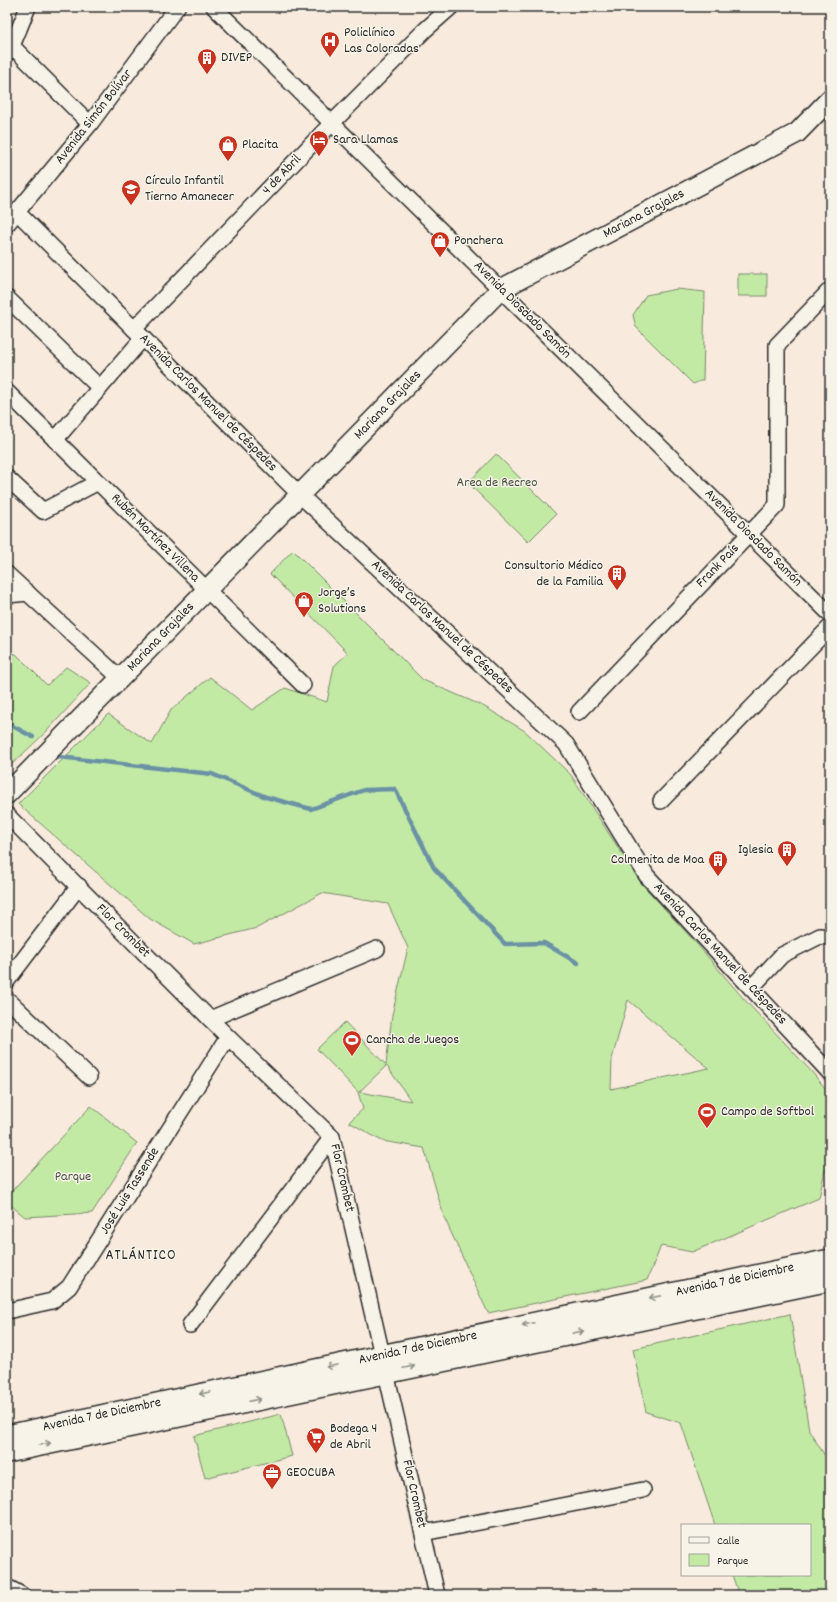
<svg xmlns="http://www.w3.org/2000/svg" width="837" height="1602" font-family="Dekko,sans-serif">
<style>
.green{fill:#c3eaa5;stroke:#778a68;fill-rule:evenodd}
.lines{fill:none;stroke-linecap:round;stroke-linejoin:round}
.stream{stroke:#6a92a4;stroke-width:4.5}
.minor-casing{stroke:#2b2b2b;stroke-width:18}
.tertiary-casing{stroke:#2b2b2b;stroke-width:22}
.secondary-casing{stroke:#2b2b2b;stroke-width:24}
.minor{stroke:#f7f3e8;stroke-width:15}
.tertiary{stroke:#f7f3e8;stroke-width:19}
.secondary{stroke:#f7f3e8;stroke-width:21}
.oneway{stroke:#918f8a}
.labels{text-anchor:middle;dominant-baseline:central;stroke-width:3;stroke-linejoin:round;paint-order:stroke}
.poi-label{font-size:14px;fill:#2b2b2b;stroke:#f7f3e8;text-anchor:start}
.street-label{font-size:14px;fill:#2b2b2b;stroke:#f7f3e8}
.park-label{font-size:14px;fill:#495143;stroke:#f7f3e8}
.neighbourhood-label{font-size:15px;letter-spacing:1px;fill:#2b2b2b;stroke:#f7f3e8}
</style>
<rect width="100%" height="100%" fill="#f9eade"/>
<filter id="ink" filterUnits="userSpaceOnUse"><feTurbulence type="fractalNoise" baseFrequency=".025" numOctaves="2"/><feDisplacementMap in="SourceGraphic" scale="8" xChannelSelector="R" yChannelSelector="G"/><feConvolveMatrix kernelMatrix="1 2 1 2 8 2 1 2 1" color-interpolation-filters="sRGB"/></filter>
<g filter="url(#ink)">
<g class="green">
<rect x="738" y="274" width="29" height="22"/>
<path d="M677 289 705 292 703 380 693 384 636 327 633 315 646 295Z"/>
<path d="M496 454 556 514 528 542 468 483Z"/>
<path d="M293 550 423 680 483 706 525 731 571 775 641 883 696 943 743 998 811 1071 830 1094V1174L825 1170 819 1198 692 1252 661 1246 647 1280 488 1313 444 1217 424 1148 382 1141 349 1122 363 1109 358 1092 317 1049 345 1022 386 1065 392 1015 408 948 388 904 322 893 257 928 194 944 150 919 18 804 108 714 152 744 171 710 210 677 252 710 285 688 327 702 334 666 348 653 270 574ZM628 1000 709 1068 611 1089 612 1059ZM386 1066H387L411 1101 359 1092Z"/>
<path d="M7 654H16L47 685 66 667 91 683 46 732 7 769Z"/>
<path d="M91 1106 137 1143 92 1213 25 1217 7 1202V1196Z"/>
<path d="M790 1314 809 1430 830 1464V1595H739L732 1575H810V1525H715L681 1423 646 1412 633 1349Z"/>
<path d="M281 1414 292 1456 205 1478 194 1436Z"/>
</g>
<g class="lines">
<g class="stream">
<path d="M7 723 33 737"/>
<path d="M59 757 212 774 266 797 311 809 364 790 395 789 434 868 505 944 544 943 578 963"/>
</g>
<g class="minor-casing">
<g id="minor">
<path d="M214 7 830 614"/>
<path d="M12 46 90 124"/>
<path d="M7 53 12 46 28 7"/>
<path d="M17 212 300 495 566 744 647 876 830 1073"/>
<path d="M7 224 90 124 177 7"/>
<path d="M7 298 100 388"/>
<path d="M134 329 332 123 425 30 451 7"/>
<path d="M7 392 303 685"/>
<path d="M55 440 143 338"/>
<path d="M7 478 43 511 98 482"/>
<path d="M7 574 120 678"/>
<path d="M7 595 28 593"/>
<path d="M579 712 777 505V345L830 290"/>
<path d="M661 801 830 627"/>
<path d="M7 815 228 1037 332 1137 437 1595"/>
<path d="M7 981 79 886"/>
<path d="M751 988 782 955 820 936 830 937"/>
<path d="M7 999 89 1077"/>
<path d="M210 1019 377 949"/>
<path d="M7 1311 52 1301 69 1287 228 1037"/>
<path d="M190 1325 332 1137"/>
<path d="M423 1533 643 1490"/>
<path d="M7 1587 22 1595"/>
</g>
</g>
<g class="tertiary-casing">
<path id="tertiary" d="M7 794 501 289 797 133 830 99"/>
</g>
<g class="secondary-casing">
<g id="secondary">
<path d="M7 1436 830 1260"/>
<path d="M7 1452 830 1280"/>
</g>
</g>
<use href="#minor" class="minor"/>
<use href="#tertiary" class="tertiary"/>
<use href="#secondary" class="secondary"/>
</g>
<defs><path id="oneway-shaft" d="M-6 0H5M1.5-3L5.5 0L1.5 3" fill="none" stroke-width="1.6" stroke-linecap="round" stroke-linejoin="round"/></defs>
<g class="oneway">
<use href="#oneway-shaft" transform="translate(655 1297) rotate(168)"/>
<use href="#oneway-shaft" transform="translate(528 1324) rotate(168)"/>
<use href="#oneway-shaft" transform="translate(578 1332) rotate(-12)"/>
<use href="#oneway-shaft" transform="translate(332 1366) rotate(168)"/>
<use href="#oneway-shaft" transform="translate(409 1367) rotate(-12)"/>
<use href="#oneway-shaft" transform="translate(205 1393) rotate(168)"/>
<use href="#oneway-shaft" transform="translate(255 1400) rotate(-12)"/>
<use href="#oneway-shaft" transform="translate(45 1444) rotate(-12)"/>
</g>
</g>
<defs>
<g id="hospital-pin" transform="scale(1)"><path d="M0 17L-7.5 6A9.5 9.5 0 1 1 7.5 6Z" fill="#c8321e" stroke="#f7f3e8"/><path d="M-5-5h3v3.5h4V-5h3V5h-3V1.5h-4V5h-3Z" fill="#fff"/></g>
<g id="building-pin" transform="scale(1)"><path d="M0 17L-7.5 6A9.5 9.5 0 1 1 7.5 6Z" fill="#c8321e" stroke="#f7f3e8"/><path d="M-4-6H4V6H1V3H-1V6H-4ZM-2.5-4.3h1.7v1.8h-1.7ZM.8-4.3h1.7v1.8H.8ZM-2.5-1h1.7V.8h-1.7ZM.8-1h1.7V.8H.8Z" fill="#fff"/></g>
<g id="hotel-pin" transform="scale(1)"><path d="M0 17L-7.5 6A9.5 9.5 0 1 1 7.5 6Z" fill="#c8321e" stroke="#f7f3e8"/><path d="M-6-4.5h1.5V1H6V5H4.5V3h-9V5H-6ZM-4 0a1.8 1.8 0 1 1 3.6 0ZM.5 0V-2.5h3Q6-2.5 6 0Z" fill="#fff"/></g>
<g id="shop-pin" transform="scale(1)"><path d="M0 17L-7.5 6A9.5 9.5 0 1 1 7.5 6Z" fill="#c8321e" stroke="#f7f3e8"/><path d="M-5-2.5h2.3a2.7 3.5 0 0 1 5.4 0H5L5.5 6h-11ZM-1.5-2.5h3a1.5 2.3 0 0 0-3 0Z" fill="#fff"/></g>
<g id="school-pin" transform="scale(1)"><path d="M0 17L-7.5 6A9.5 9.5 0 1 1 7.5 6Z" fill="#c8321e" stroke="#f7f3e8"/><path d="M0-5L7-2L0 1L-7-2ZM-4 1L0 2.5L4 1V4Q0 6-4 4Z" fill="#fff"/></g>
<g id="stadium-pin" transform="scale(1)"><path d="M0 17L-7.5 6A9.5 9.5 0 1 1 7.5 6Z" fill="#c8321e" stroke="#f7f3e8"/><path d="M0-5a6.5 5 0 1 0 0 10a6.5 5 0 1 0 0-10ZM-3.5-1.8h7v3.6h-7Z" fill="#fff"/></g>
<g id="supermarket-pin" transform="scale(1)"><path d="M0 17L-7.5 6A9.5 9.5 0 1 1 7.5 6Z" fill="#c8321e" stroke="#f7f3e8"/><path d="M-6-5.5h2.5l.6 2H6L4.5 2H-2.5L-4.4-4H-6ZM-1.5 3.2a1.3 1.3 0 1 0 .1 0ZM3 3.2a1.3 1.3 0 1 0 .1 0Z" fill="#fff"/></g>
<g id="office-pin" transform="scale(1)"><path d="M0 17L-7.5 6A9.5 9.5 0 1 1 7.5 6Z" fill="#c8321e" stroke="#f7f3e8"/><path d="M-6-3h4V-5.5h4V-3h4V5H-6ZM-1-4.5V-3h2v-1.5ZM-6 0V1H6V0Z" fill="#fff"/></g>
</defs>
<g fill-rule="evenodd">
<use href="#hospital-pin" x="330" y="41"/>
<use href="#building-pin" x="207" y="58"/>
<use href="#hotel-pin" x="319" y="140"/>
<use href="#shop-pin" x="228" y="145"/>
<use href="#school-pin" x="131" y="189"/>
<use href="#shop-pin" x="440" y="241"/>
<use href="#building-pin" x="617" y="574"/>
<use href="#shop-pin" x="304" y="601"/>
<use href="#building-pin" x="787" y="850"/>
<use href="#building-pin" x="718" y="860"/>
<use href="#stadium-pin" x="352" y="1040"/>
<use href="#stadium-pin" x="707" y="1112"/>
<use href="#supermarket-pin" x="316" y="1437"/>
<use href="#office-pin" x="272" y="1473"/>
</g>
<g class="labels">
<g class="poi-label">
<text x="344" y="33">Policlínico<tspan x="344" dy="16">Las Coloradas</tspan></text>
<text x="221" y="58">DIVEP</text>
<text x="333" y="140">Sara Llamas</text>
<text x="242" y="145">Placita</text>
<text x="145" y="181">Círculo Infantil<tspan x="145" dy="16">Tierno Amanecer</tspan></text>
<text x="454" y="241">Ponchera</text>
<text x="603" y="566" text-anchor="end">Consultorio Médico<tspan x="603" dy="16">de la Familia</tspan></text>
<text x="318" y="593">Jorge’s<tspan x="318" dy="16">Solutions</tspan></text>
<text x="773" y="850" text-anchor="end">Iglesia</text>
<text x="704" y="860" text-anchor="end">Colmenita de Moa</text>
<text x="366" y="1040">Cancha de Juegos</text>
<text x="721" y="1112">Campo de Softbol</text>
<text x="330" y="1429">Bodega 4<tspan x="330" dy="16">de Abril</tspan></text>
<text x="286" y="1473">GEOCUBA</text>
</g>
<g class="street-label">
<text transform="translate(94 117) rotate(-52)">Avenida Simón Bolívar</text>
<text transform="translate(282 175) rotate(-46)">4 de Abril</text>
<text transform="translate(644 214) rotate(-28)">Mariana Grajales</text>
<text transform="translate(522 310) rotate(45)">Avenida Diosdado Samón</text>
<text transform="translate(208 403) rotate(45)">Avenida Carlos Manuel de Céspedes</text>
<text transform="translate(388 405) rotate(-46)">Mariana Grajales</text>
<text transform="translate(155 538) rotate(45)">Rubén Martínez Villena</text>
<text transform="translate(753 538) rotate(45)">Avenida Diosdado Samón</text>
<text transform="translate(718 566) rotate(-46)">Frank País</text>
<text transform="translate(442 627) rotate(43)">Avenida Carlos Manuel de Céspedes</text>
<text transform="translate(161 637) rotate(-46)">Mariana Grajales</text>
<text transform="translate(123 931) rotate(45)">Flor Crombet</text>
<text transform="translate(720 954) rotate(47)">Avenida Carlos Manuel de Céspedes</text>
<text transform="translate(342 1178) rotate(77)">Flor Crombet</text>
<text transform="translate(130 1191) rotate(-58)">José Luis Tassende</text>
<text transform="translate(735 1280) rotate(-12)">Avenida 7 de Diciembre</text>
<text transform="translate(418 1348) rotate(-12)">Avenida 7 de Diciembre</text>
<text transform="translate(102 1415) rotate(-12)">Avenida 7 de Diciembre</text>
<text transform="translate(414 1494) rotate(77)">Flor Crombet</text>
</g>
<g class="park-label">
<text x="497" y="483">Area de Recreo</text>
<text x="73" y="1177">Parque</text>
</g>
<g class="neighbourhood-label">
<text x="141" y="1256">ATLÁNTICO</text>
</g>
</g>
<rect width="837" height="1602" fill="none" stroke="#f7f3e8" stroke-width="24"/>
<rect x="12" y="12" width="813" height="1578" fill="none" stroke="#2b2b2b" stroke-width="1.5" filter="url(#ink)"/>
<rect x="681" y="1524" width="130" height="52" fill="#f7f3e8" stroke="#a5a39c"/>
<rect x="689" y="1537" width="20" height="6" fill="#f7f3e8" stroke="#a5a39c"/>
<text x="717" y="1544" font-size="12" fill="#2b2b2b">Calle</text>
<rect x="689" y="1554" width="20" height="12" fill="#c3eaa5" stroke="#a5a39c"/>
<text x="717" y="1564" font-size="12" fill="#2b2b2b">Parque</text>
</svg>
